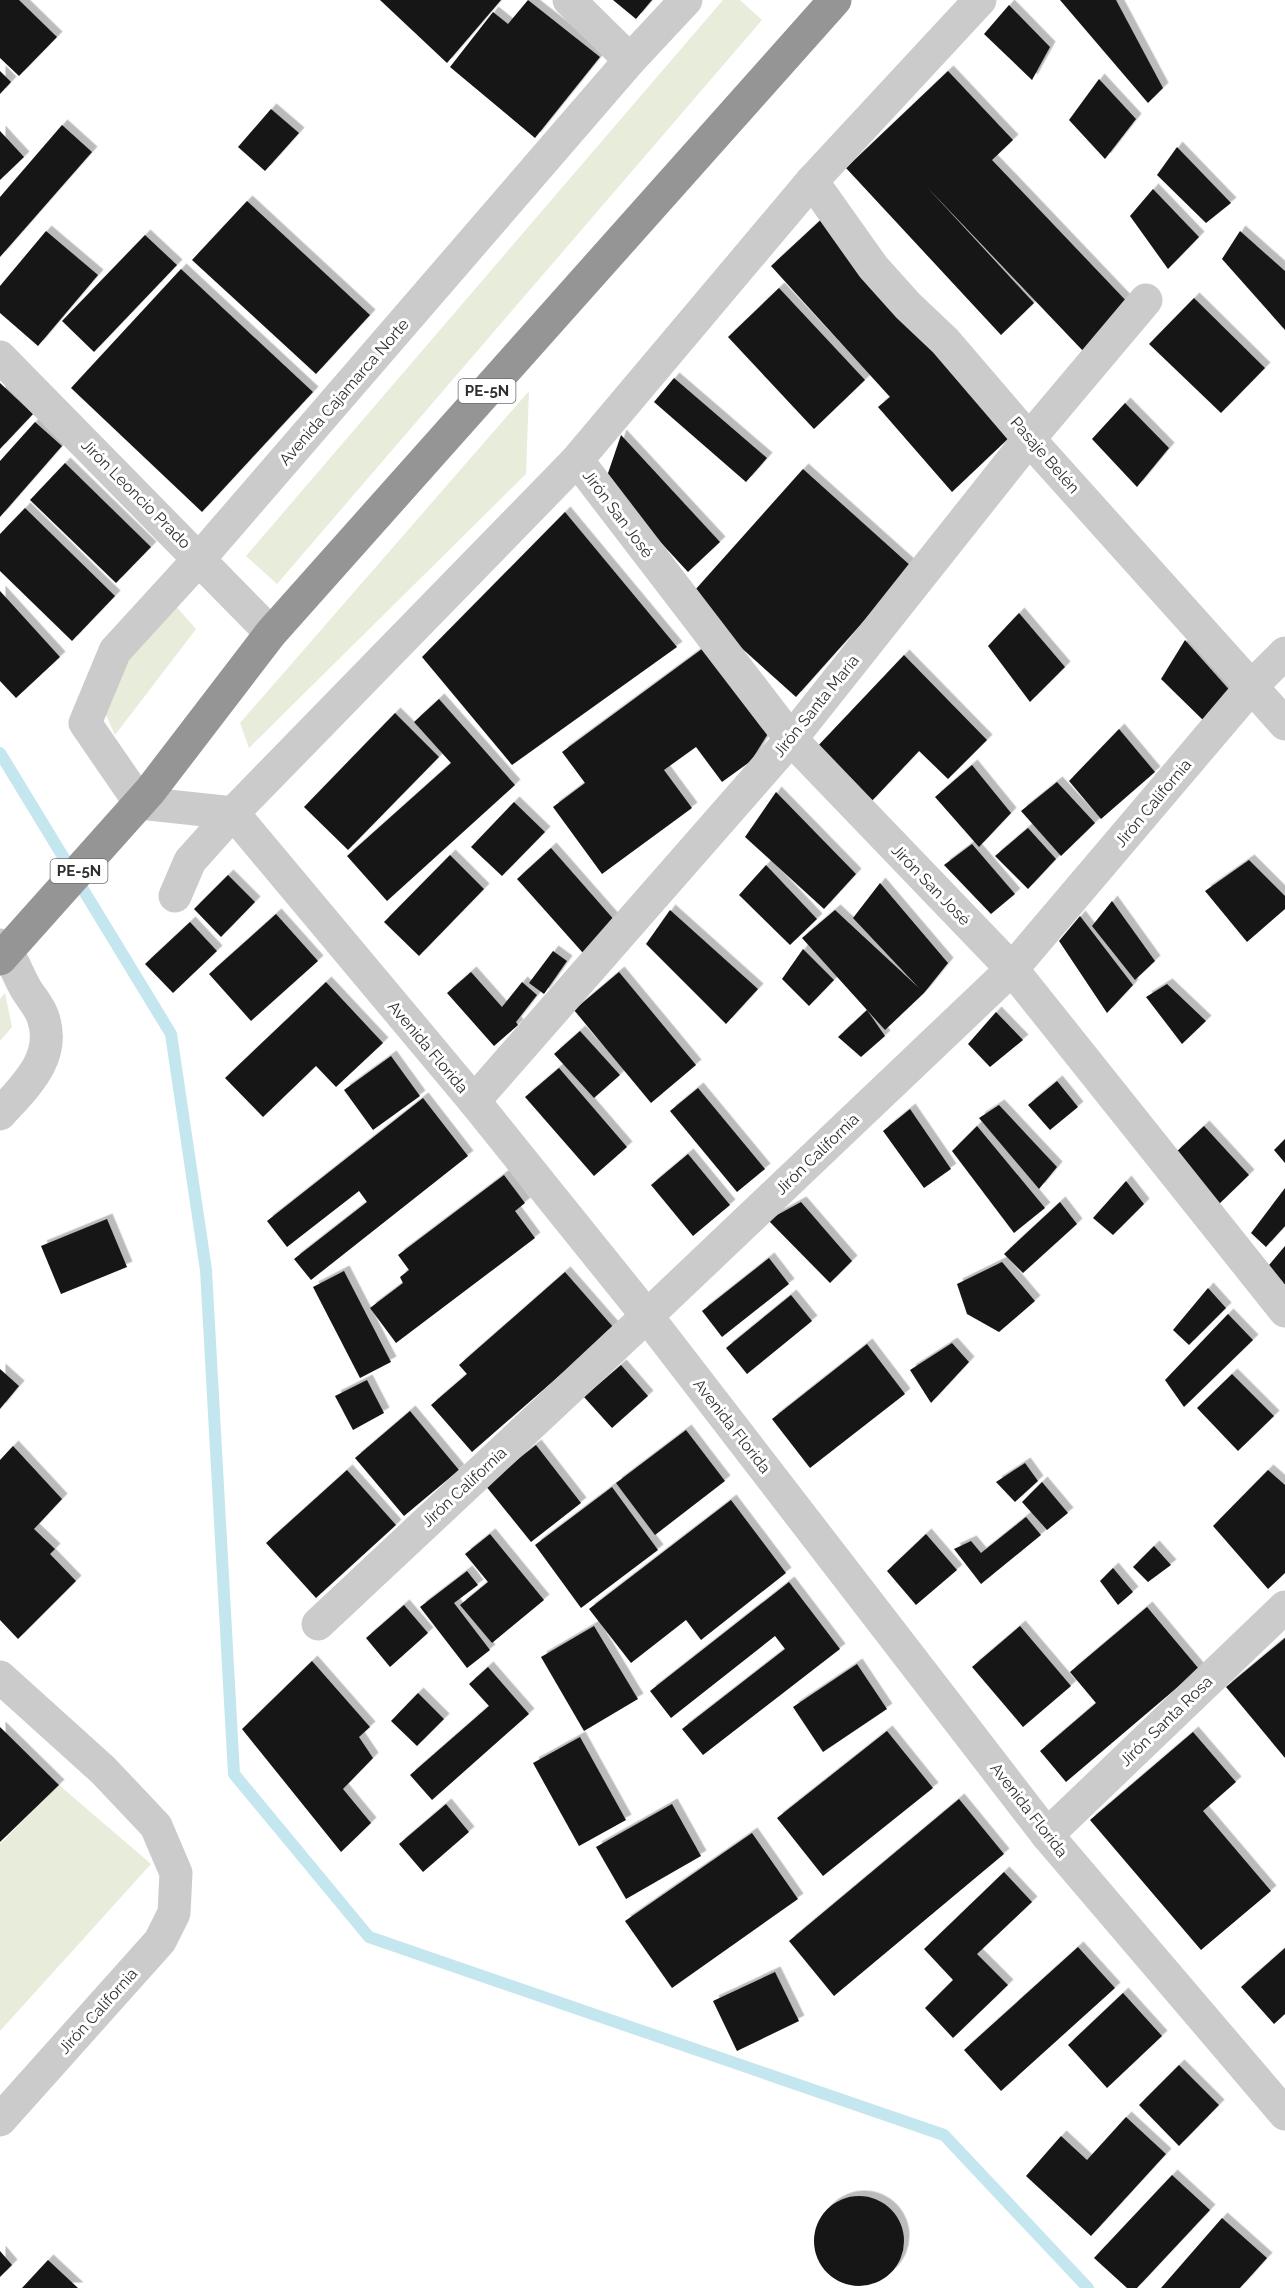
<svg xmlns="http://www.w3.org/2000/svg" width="1285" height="2288" font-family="Raleway,sans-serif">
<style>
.green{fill:#e7edda}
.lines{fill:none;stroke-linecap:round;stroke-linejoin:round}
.stream{stroke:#c4e6ef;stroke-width:12}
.building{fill:#151515;filter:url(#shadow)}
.minor{stroke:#cbcbcb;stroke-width:33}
.highway{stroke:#959595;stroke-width:33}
.labels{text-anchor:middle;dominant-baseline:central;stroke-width:6;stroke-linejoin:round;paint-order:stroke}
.shield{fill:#fff;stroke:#6d6d6d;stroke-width:1.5}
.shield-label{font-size:15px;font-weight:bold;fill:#2e2e2e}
.street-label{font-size:16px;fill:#2e2e2e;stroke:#fff}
</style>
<defs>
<filter id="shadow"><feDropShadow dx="5.5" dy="-5.5" stdDeviation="0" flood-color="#0004"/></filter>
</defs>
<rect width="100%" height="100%" fill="#fff"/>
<g class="green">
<path d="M723 0H740L762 20 277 584 246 556Z"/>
<path d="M529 391 526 474 249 748 240 723Z"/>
<path d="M166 595 196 629 115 735 97 695Z"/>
<path d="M5 993 12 1027 0 1041V999Z"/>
<path d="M59 1785 151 1864 0 2031V1844Z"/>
</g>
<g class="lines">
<path class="stream" d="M0 753 171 1034 206 1270 234 1774 369 1937 944 2135 1088 2288"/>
</g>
<g class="building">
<path d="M0 0H19L57 37 19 76 0 58Z"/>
<path d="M380 0H501L447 63Z"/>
<path d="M528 0 600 57 535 138 450 67 493 12 508 24Z"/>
<path d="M613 0H652L636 19Z"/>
<path d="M1060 0H1116L1163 88 1148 103Z"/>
<path d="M1009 5 1050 47 1032 80 984 34Z"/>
<path d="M0 71 11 82 0 94Z"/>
<path d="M948 71 1013 140 992 160 1132 307 1084 352 926 186 1034 303 1001 335 846 168Z"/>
<path d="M1099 79 1136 119 1105 159 1069 120Z"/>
<path d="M271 109 299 133 265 171 238 147Z"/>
<path d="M62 125 92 152 0 257V197Z"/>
<path d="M0 131 24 157 0 180Z"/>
<path d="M1177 147 1231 203 1206 223 1157 175Z"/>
<path d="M1153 189 1199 237 1168 269 1130 216Z"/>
<path d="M247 201 370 315 316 374 192 260Z"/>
<path d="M826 215 1012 435 952 492 878 407 890 397 771 266Z"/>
<path d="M46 231 98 275 38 346 0 313V286Z"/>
<path d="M1240 231 1285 271V330L1222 259Z"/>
<path d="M145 235 177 265 94 352 62 321Z"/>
<path d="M181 269 313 392 202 512 71 388Z"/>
<path d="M779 288 865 380 814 429 728 337Z"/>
<path d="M1194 298 1265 368 1221 413 1149 344Z"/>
<path d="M674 378 767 458 746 482 654 402Z"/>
<path d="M0 383 33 414 0 449Z"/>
<path d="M1125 403 1169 448 1137 487 1092 439Z"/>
<path d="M35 422 62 446 0 517V461Z"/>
<path d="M621 435 720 542 688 572 605 482Z"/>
<path d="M65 463 151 547 116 583 30 500Z"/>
<path d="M803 469 912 567 796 697 687 599Z"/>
<path d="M25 508 115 596 72 641 0 571V534Z"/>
<path d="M565 512 677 647 512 765 422 657Z"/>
<path d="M0 591 60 657 16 698 0 681Z"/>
<path d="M1019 613 1065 667 1030 702 988 646Z"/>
<path d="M1185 640 1233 694 1206 723 1161 679Z"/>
<path d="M706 646 769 732 751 761 722 782 696 747 664 770 692 808 602 874 553 807 585 783 562 752Z"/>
<path d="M904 655 987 740 948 779 919 751 870 803 815 749Z"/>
<path d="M439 699 515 785 387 901 347 856 451 763 414 722Z"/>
<path d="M395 713 439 757 348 850 304 807Z"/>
<path d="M1119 729 1155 772 1101 819 1069 781Z"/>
<path d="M972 765 1011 813 979 847 935 797Z"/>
<path d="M1057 782 1095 823 1061 856 1021 811Z"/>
<path d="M776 792 856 874 824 909 745 837Z"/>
<path d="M514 802 545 832 502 876 471 847Z"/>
<path d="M1028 828 1056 859 1028 889 995 856Z"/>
<path d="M972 844 1015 894 991 914 944 865Z"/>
<path d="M551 848 616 922 583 953 517 879Z"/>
<path d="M450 855 484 889 419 956 384 922Z"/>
<path d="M1249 860 1285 896V909L1247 942 1205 891Z"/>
<path d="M766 865 817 919 790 945 739 895Z"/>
<path d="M228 875 255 902 221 937 194 909Z"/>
<path d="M880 883 948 963 924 993 885 1030 802 938 835 910 919 988 853 918Z"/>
<path d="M1112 901 1155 961 1135 980 1092 926Z"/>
<path d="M670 910 758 989 726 1024 646 944Z"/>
<path d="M276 914 318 961 251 1021 209 974Z"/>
<path d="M1080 916 1133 985 1107 1013 1059 941Z"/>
<path d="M190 922 217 951 173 993 145 964Z"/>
<path d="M803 949 834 980 809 1006 782 979Z"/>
<path d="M553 951 567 961 544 994 529 983Z"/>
<path d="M471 972 502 1007 522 982 537 995 516 1022 518 1025 494 1046 447 993Z"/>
<path d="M619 972 696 1065 651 1103 574 1010Z"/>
<path d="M326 982 383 1043 336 1087 316 1066 263 1117 225 1078Z"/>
<path d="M1167 984 1206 1021 1182 1044 1146 997Z"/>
<path d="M867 1010 885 1036 861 1057 838 1037Z"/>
<path d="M996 1012 1023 1040 990 1067 968 1044Z"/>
<path d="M580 1031 620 1075 594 1098 554 1054Z"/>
<path d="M391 1056 420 1096 373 1130 344 1090Z"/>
<path d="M559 1068 627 1147 594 1176 525 1097Z"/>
<path d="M1057 1081 1078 1107 1050 1130 1028 1105Z"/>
<path d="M698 1088 765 1169 737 1192 670 1111Z"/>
<path d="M423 1098 468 1156 311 1280 294 1259 367 1202 359 1191 287 1247 267 1221Z"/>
<path d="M999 1105 1057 1167 1039 1189 979 1118Z"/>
<path d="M910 1109 951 1169 924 1188 883 1131Z"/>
<path d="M977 1126 1045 1208 1014 1233 952 1151Z"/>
<path d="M1204 1126 1249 1175 1218 1205 1175 1153Z"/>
<path d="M1285 1139V1163L1274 1150Z"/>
<path d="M688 1154 730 1205 693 1236 651 1185Z"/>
<path d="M504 1175 525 1203 515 1211 535 1238 396 1343 370 1308 403 1283 400 1277 409 1270 398 1255Z"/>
<path d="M1126 1181 1144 1204 1113 1235 1093 1218Z"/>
<path d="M1285 1188V1226L1266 1247 1251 1233Z"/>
<path d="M801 1202 852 1261 830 1283 768 1220Z"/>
<path d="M1060 1202 1077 1224 1023 1273 1004 1254Z"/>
<path d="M107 1219 127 1267 61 1294 41 1246Z"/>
<path d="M1285 1246V1296L1264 1271Z"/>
<path d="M769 1258 789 1284 722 1337 702 1311Z"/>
<path d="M1002 1262 1035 1301 999 1332 967 1314 957 1284Z"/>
<path d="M344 1271 391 1362 360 1378 313 1287Z"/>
<path d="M565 1272 614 1328 472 1452 431 1405 467 1374 459 1365Z"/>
<path d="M1208 1288 1226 1308 1189 1345 1173 1330Z"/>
<path d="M791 1295 812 1321 747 1374 726 1348Z"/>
<path d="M1228 1314 1253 1340 1184 1407 1165 1380Z"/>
<path d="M952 1343 969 1362 931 1403 910 1370Z"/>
<path d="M867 1344 905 1394 810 1468 772 1419Z"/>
<path d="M621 1365 648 1396 612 1428 584 1397Z"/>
<path d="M0 1369 19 1386 0 1409Z"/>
<path d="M1232 1374 1274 1416 1238 1451 1197 1408Z"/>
<path d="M367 1380 384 1413 353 1430 335 1396Z"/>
<path d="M410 1411 459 1470 404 1516 355 1458Z"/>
<path d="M686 1430 725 1481 655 1535 616 1483Z"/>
<path d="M536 1445 581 1503 531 1542 485 1485Z"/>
<path d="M13 1446 62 1499 34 1529 55 1549 50 1554 76 1581 18 1639 0 1620V1460Z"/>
<path d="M1025 1463 1038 1481 1015 1502 996 1482Z"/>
<path d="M347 1470 396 1525 316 1598 266 1543Z"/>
<path d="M1268 1470 1285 1485V1573L1268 1589 1213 1526Z"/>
<path d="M1042 1482 1068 1513 1047 1530 1022 1502Z"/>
<path d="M612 1487 658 1550 581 1608 535 1545Z"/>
<path d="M731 1500 786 1573 701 1640 686 1620 631 1663 589 1609Z"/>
<path d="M1026 1517 1041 1535 981 1584 954 1549 971 1541 981 1553Z"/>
<path d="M490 1534 544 1600 492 1643 460 1605 488 1582 465 1554Z"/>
<path d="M926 1534 957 1570 916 1605 887 1571Z"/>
<path d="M1154 1546 1171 1565 1148 1582 1133 1567Z"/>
<path d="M1113 1568 1133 1592 1118 1605 1100 1581Z"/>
<path d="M467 1571 478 1585 454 1603 490 1650 467 1668 420 1607Z"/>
<path d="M789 1582 840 1649 703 1755 682 1729 785 1649 775 1636 671 1718 650 1691Z"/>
<path d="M404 1605 428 1633 390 1667 366 1638Z"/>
<path d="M1147 1607 1199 1669 1066 1782 1040 1751 1096 1703 1070 1672Z"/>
<path d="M594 1626 638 1699 584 1731 541 1657Z"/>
<path d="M1020 1626 1071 1686 1023 1727 972 1667Z"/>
<path d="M1285 1638V1758L1226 1687Z"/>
<path d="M312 1661 370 1727 359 1737 373 1758 343 1789 371 1823 341 1852 242 1729Z"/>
<path d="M857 1664 887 1709 823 1752 793 1707Z"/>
<path d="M488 1667 529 1714 432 1800 410 1775 489 1706 469 1684Z"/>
<path d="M418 1693 444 1719 417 1746 391 1721Z"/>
<path d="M0 1727 59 1785 0 1842Z"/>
<path d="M887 1731 933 1788 823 1876 777 1818Z"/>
<path d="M1193 1732 1236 1782 1203 1811 1271 1891 1201 1950 1090 1820Z"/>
<path d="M580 1737 626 1820 579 1846 533 1763Z"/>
<path d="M959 1799 1004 1854 834 1996 789 1941Z"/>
<path d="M446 1804 469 1832 423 1872 399 1844Z"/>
<path d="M672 1804 701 1856 626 1899 596 1847Z"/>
<path d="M752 1833 798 1899 672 1988 625 1921Z"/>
<path d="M1004 1872 1032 1902 977 1954 1008 1985 953 2038 925 2008 953 1980 924 1949Z"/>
<path d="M1078 1947 1115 1988 1001 2091 964 2050Z"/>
<path d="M1285 1948V2014L1274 2024 1241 1987Z"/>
<path d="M775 1972 799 2021 737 2051 713 2001Z"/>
<path d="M1123 1993 1162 2036 1107 2088 1068 2045Z"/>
<path d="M1179 2065 1219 2105 1179 2146 1139 2105Z"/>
<path d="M1126 2117 1166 2154 1091 2236 1026 2176 1061 2136 1087 2160Z"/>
<path d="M1172 2175 1210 2210 1137 2288H1127L1094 2258Z"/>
<circle cx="859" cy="2241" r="45"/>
<path d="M1222 2218 1267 2258 1240 2288H1161Z"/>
<path d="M0 2251 12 2265 0 2277Z"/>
<path d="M48 2260 78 2288H22Z"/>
</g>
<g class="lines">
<g class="minor">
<path d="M569 0 630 60"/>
<path d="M686 0 630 60 200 558 115 651 85 723 140 803 233 813 474 1101 647 1316 1047 1835 1285 2114"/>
<path d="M812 181 873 267 908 306 945 341 1029 439 1285 724"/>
<path d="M0 357 271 633"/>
<path d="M577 460 791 739 1012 969 1285 1311"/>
<path d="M175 896 190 861 233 813 577 460 812 181 980 0"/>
<path d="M0 945C13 957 17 974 26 989 32 999 39 1006 43 1017 57 1058 25 1086 0 1114"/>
<path d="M474 1101 791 739 1029 439 1146 300"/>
<path d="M318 1624 647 1316 1012 969 1253 685 1285 653"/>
<path d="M0 1677 103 1770 156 1826 176 1873 174 1913 160 1941 0 2120"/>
<path d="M1047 1835 1285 1607"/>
</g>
<path class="highway" d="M0 959 150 791 271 633 835 0"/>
</g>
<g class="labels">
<g class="shield">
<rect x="458.5" y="379" width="57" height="24" rx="4.5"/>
<rect x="50.5" y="859" width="57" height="24" rx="4.5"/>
</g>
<g class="shield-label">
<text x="487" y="391">PE-5N</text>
<text x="79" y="871">PE-5N</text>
</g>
<g class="street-label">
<text transform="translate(344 392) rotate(-49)">Avenida Cajamarca Norte</text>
<text transform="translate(1045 455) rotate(49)">Pasaje Belén</text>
<text transform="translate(136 494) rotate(45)">Jirón Leoncio Prado</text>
<text transform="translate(618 514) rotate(53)">Jirón San José</text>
<text transform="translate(816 706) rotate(-51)">Jirón Santa María</text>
<text transform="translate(1153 803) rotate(-50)">Jirón California</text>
<text transform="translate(931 885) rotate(46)">Jirón San José</text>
<text transform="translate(428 1047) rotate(50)">Avenida Florida</text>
<text transform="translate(817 1154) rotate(-44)">Jirón California</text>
<text transform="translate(732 1426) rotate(52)">Avenida Florida</text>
<text transform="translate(464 1487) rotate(-43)">Jirón California</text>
<text transform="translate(1166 1721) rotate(-44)">Jirón Santa Rosa</text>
<text transform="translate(1029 1810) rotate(52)">Avenida Florida</text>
<text transform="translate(98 2011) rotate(-48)">Jirón California</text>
</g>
</g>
</svg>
